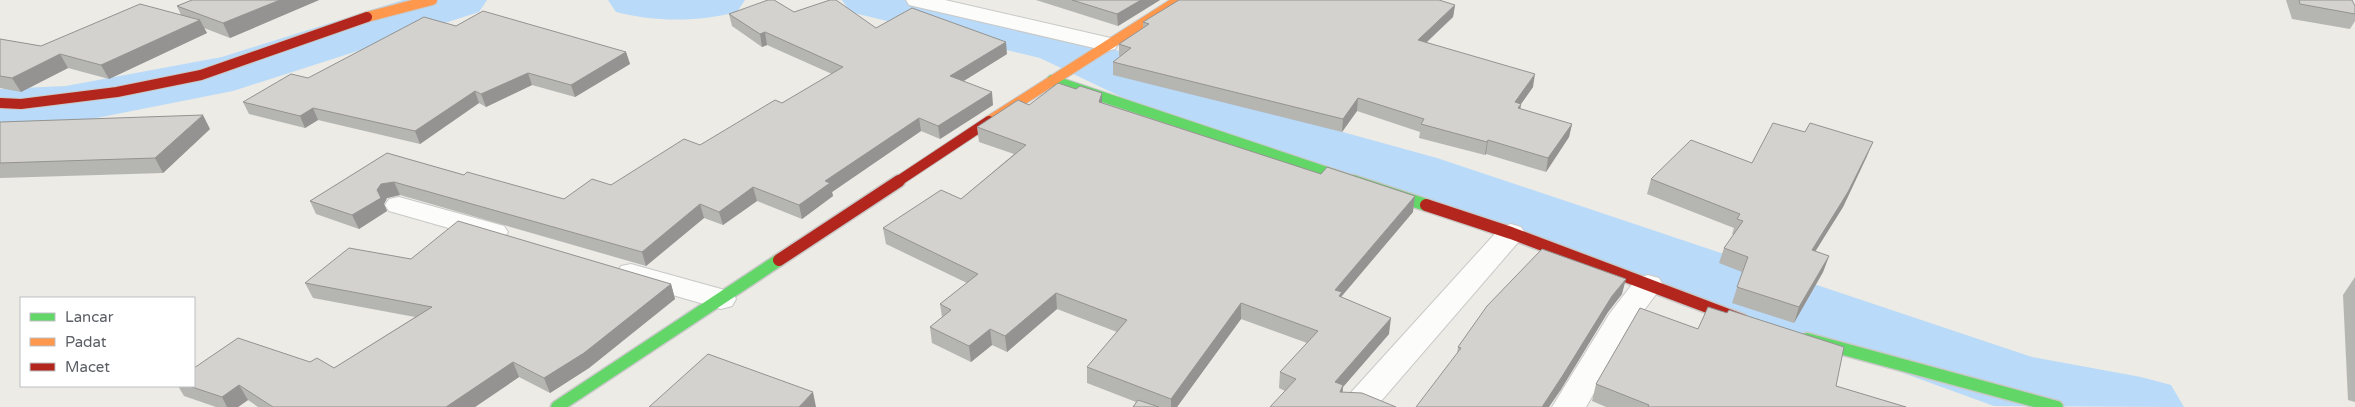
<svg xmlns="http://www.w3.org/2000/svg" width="2355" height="407" font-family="'Varela Round',sans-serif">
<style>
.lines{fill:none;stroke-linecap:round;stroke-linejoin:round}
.river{fill:#b9daf8;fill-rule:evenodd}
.street-casing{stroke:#c8c8c7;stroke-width:2}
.fast-far1-casing{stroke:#c8c9c8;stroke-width:12}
.fast-casing{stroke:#c8c9c8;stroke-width:15}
.slow-casing{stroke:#c8c9c8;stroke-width:12}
.jam-far1-casing{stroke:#c8c9c8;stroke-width:12}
.jam-casing{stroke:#c8c9c8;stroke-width:15}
.street{fill:#fcfcfb;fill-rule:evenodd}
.fast-far1{stroke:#63d668;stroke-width:10}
.fast{stroke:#63d668;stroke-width:12}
.slow{stroke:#ff974d;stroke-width:10}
.jam-far1{stroke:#b3261e;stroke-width:10}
.jam{stroke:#b3261e;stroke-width:12}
.wall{fill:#b5b5b2}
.shaded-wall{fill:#949391}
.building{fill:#d3d2cf;stroke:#949391}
</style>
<rect width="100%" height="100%" fill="#ecebe6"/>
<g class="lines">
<g class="river">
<path d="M403 0H487L479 12 233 91 66 124 0 127V89L66 86 222 57Z"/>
<path d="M608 0H745L737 12C698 22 655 22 616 12Z"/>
<path d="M842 0H939L1081 34 1226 100 1437 158 2032 357 2141 377 2171 385 2184 407 1994 406 1389 186 1182 126 1040 58 850 12Z"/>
</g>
<g class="street-casing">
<g id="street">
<path d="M906 0H945L1115 39 1118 44 1115 49 1107 51 909 5Z"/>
<path d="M399 197 504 226 508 232 504 238 494 241 389 211 385 205 389 199Z"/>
<path d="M1511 224 1521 227 1525 233 1521 239 1376 407H1340L1345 399 1501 227Z"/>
<path d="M631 264 732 292 736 299 732 306 721 309 621 280 616 273 621 266Z"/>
<path d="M1648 275 1659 278 1663 285 1633 325 1586 407H1552L1610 313 1637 278Z"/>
</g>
</g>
<g class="fast-far1-casing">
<path id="fast-far1" d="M1052 80 1357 182"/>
</g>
<g class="fast-casing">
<g id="fast">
<path d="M1353 181 1426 205"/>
<path d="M1807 339 2057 407"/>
<path d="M557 407 779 260"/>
</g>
</g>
<g class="slow-casing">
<g id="slow">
<path d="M367 17 432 0"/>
<path d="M989 121 1179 0"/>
</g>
</g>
<g class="jam-far1-casing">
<g id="jam-far1">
<path d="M0 103 21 104 117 92 201 75 367 17"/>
<path d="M897 182 989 121"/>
</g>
</g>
<g class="jam-casing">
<g id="jam">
<path d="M1426 205 1511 233 1742 320"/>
<path d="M779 260 899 181"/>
</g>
</g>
<use href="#street" class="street"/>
<use href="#fast-far1" class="fast-far1"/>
<use href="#fast" class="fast"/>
<use href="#slow" class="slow"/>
<use href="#jam-far1" class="jam-far1"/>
<use href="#jam" class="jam"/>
</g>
<g class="wall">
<path d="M192 0H319L230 38 204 28 207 33 109 79 68 68 21 92 0 88V39L41 46 181 15 177 6Z"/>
<path d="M1036 0H1160L1118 26Z"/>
<path d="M2286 0H2352L2355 6V21L2350 29 2292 19Z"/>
<path d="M1455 5 1453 17 1427 42 1533 87 1521 104 1520 109 1572 124 1569 137 1546 172 1486 154 1485 155 1419 138 1420 132 1357 111 1342 132 1113 75V62L1121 57 1119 56V44L1143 29V22Z"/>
<path d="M794 12 1007 54 963 81 993 105 940 139 921 131 832 192 833 196 802 219 757 201 723 225 704 218 646 266 400 195 387 198 384 204 387 211 359 229 316 214 310 201 387 153 464 175 564 199 611 185 700 145 782 103 832 74 767 45 762 47 732 26 729 14Z"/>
<path d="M456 26 626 52 630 64 575 97 532 85 486 107 479 103 420 144 318 120 305 128 249 114 243 102 308 78Z"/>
<path d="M1102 103 1413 212 1341 297 1389 334 1343 387 1342 392 1285 391 1279 388 1280 372 1307 343 1241 319 1177 407H1133L1136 402 1087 383V367L1117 332 1057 309 1007 352 992 345 971 362 932 343 930 327 942 317 940 304 967 283 886 244 883 228 961 199 1014 154 979 142 977 127 1029 105Z"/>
<path d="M0 122 210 129 163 173 0 178Z"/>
<path d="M1867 156 1843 207 1815 252 1829 256 1823 272 1794 323 1732 303 1742 272 1719 263 1724 248 1734 235 1732 234 1734 228 1647 194 1651 179 1752 163Z"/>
<path d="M411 259 671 284 675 299 589 368 550 393 519 377 475 407H258L248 400 238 407H216L184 396 178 386H194L310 362 334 368 415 317 313 298 305 283Z"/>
<path d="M2355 277V402L2348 400 2343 295Z"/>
<path d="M1622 294 1608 312 1560 391 1457 354 1458 347Z"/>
<path d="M1727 313 1836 386 1906 407H1606L1592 401 1596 384Z"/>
</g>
<g class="shaded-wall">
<path d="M280 0H319L230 38 223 23Z"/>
<path d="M1141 0H1160L1118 26 1117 14Z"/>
<path d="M1455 5 1453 17 1416 52 1418 40Z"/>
<path d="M200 20 207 33 109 79 101 65Z"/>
<path d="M765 32 767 45 762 47 760 34Z"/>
<path d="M1006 42 1007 54 951 89 950 76Z"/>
<path d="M626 52 630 64 575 97 571 85Z"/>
<path d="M60 54 68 68 21 92 12 78Z"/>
<path d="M528 73 532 85 486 107 481 94Z"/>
<path d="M1535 74 1533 87 1521 104 1519 117 1515 102Z"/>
<path d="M475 91 479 103 420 144 415 131Z"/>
<path d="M992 92 993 105 940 139 938 126Z"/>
<path d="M1102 93V107L1099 102Z"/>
<path d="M1358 98 1357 111 1342 132 1343 119Z"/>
<path d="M313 108 318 120 305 128 300 116Z"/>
<path d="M203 115 210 129 163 173 155 158Z"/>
<path d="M919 118 921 131 832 192 833 196 802 219 799 205 825 181Z"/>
<path d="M1572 124 1569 137 1546 172 1548 158Z"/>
<path d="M1488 140 1486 154 1485 155 1487 142Z"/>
<path d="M1873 142 1867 156 1843 207 1806 266 1812 250Z"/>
<path d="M394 182 400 195 387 198 384 204 387 211 359 229 352 215 381 184Z"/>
<path d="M753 187 757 201 723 225 719 212Z"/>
<path d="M1415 196 1413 212 1341 297 1340 308 1335 290Z"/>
<path d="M700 204 704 218 646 266 642 252Z"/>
<path d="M1829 256 1823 272 1794 323 1799 307Z"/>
<path d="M1626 279 1622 294 1608 312 1560 391 1549 407H1542L1612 296Z"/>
<path d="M671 284 675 299 589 368 550 393 544 378Z"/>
<path d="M1056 293 1057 309 1007 352 1005 336Z"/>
<path d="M1241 303V319L1177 407H1171V399Z"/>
<path d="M1391 318 1389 334 1343 387 1342 401 1335 382Z"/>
<path d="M990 329 992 345 971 362 969 346Z"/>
<path d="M513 362 519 377 475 407H446Z"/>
<path d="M239 385 248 400 238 407H227L222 397Z"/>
<path d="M813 392 816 407H799Z"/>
</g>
<g class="building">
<path d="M192 0H280L223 23 177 6Z"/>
<path d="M768 0H774L794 12 830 0H836L876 28 912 8 1006 42 950 76 992 92 938 126 919 118 825 181 830 183 799 205 753 187 719 212 700 204 642 252 394 182 381 184 377 190 381 198 352 215 310 201 387 153 464 175 467 172 564 199 592 179 611 185 684 139 700 145 775 100 782 103 843 67 765 32 760 34 729 14Z"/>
<path d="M1072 0H1141L1117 14Z"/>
<path d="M1179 0H1439L1455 5 1418 40 1535 74 1515 102 1521 104 1518 108 1572 124 1548 158 1488 140 1487 142 1421 124 1424 119 1358 98 1343 119 1113 62 1131 48 1119 44 1149 24 1143 22Z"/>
<path d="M2299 0H2352L2355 6V14L2300 4Z"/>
<path d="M140 4 200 20 101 65 60 54 12 78 0 76V39L41 46Z"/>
<path d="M483 11 626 52 571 85 528 73 481 94 475 91 415 131 313 108 300 116 243 102 291 74 308 78 424 17 456 26Z"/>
<path d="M1058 83 1076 89 1080 86 1102 93 1099 102 1321 174 1327 167 1415 196 1335 290 1342 292 1339 296 1391 318 1335 382 1343 385 1340 392 1362 393 1396 407H1270L1296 379 1280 372 1318 331 1241 303 1171 399 1087 367 1127 320 1056 293 1005 336 990 329 969 346 930 327 951 310 940 304 978 274 883 228 941 190 961 199 1026 145 977 127 1018 100 1029 105Z"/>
<path d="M203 115 155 158 0 163V122Z"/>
<path d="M1773 123 1805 132 1810 123 1873 142 1848 192 1812 250 1829 256 1799 307 1737 287 1748 257 1724 248 1743 221 1737 219 1740 214 1651 179 1691 140 1752 163Z"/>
<path d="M458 221 671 284 584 353 544 378 513 362 446 407H273L239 385 222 397 189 386H194V368L238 338 310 362 317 358 334 368 432 307 305 283 349 248 411 259Z"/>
<path d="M1542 249 1626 279 1612 296 1563 375 1542 407H1416L1461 348 1458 347 1487 306Z"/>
<path d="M1708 307 1727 313 1729 310 1844 347 1836 386 1906 407H1648L1649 405 1596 384 1640 308 1698 329Z"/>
<path d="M708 354 813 392 799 407H649Z"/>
<path d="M1138 400 1159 407H1133Z"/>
</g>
<rect x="20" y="297" width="175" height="90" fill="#ffffff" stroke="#bdbfc1"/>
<rect x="30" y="313" width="25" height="8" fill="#63d668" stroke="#bdbfc1"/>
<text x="65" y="322" font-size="15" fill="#5b5f65">Lancar</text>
<rect x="30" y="338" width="25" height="8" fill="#ff974d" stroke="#bdbfc1"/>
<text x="65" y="347" font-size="15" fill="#5b5f65">Padat</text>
<rect x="30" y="363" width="25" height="8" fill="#b3261e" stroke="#bdbfc1"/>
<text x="65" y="372" font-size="15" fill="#5b5f65">Macet</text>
</svg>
